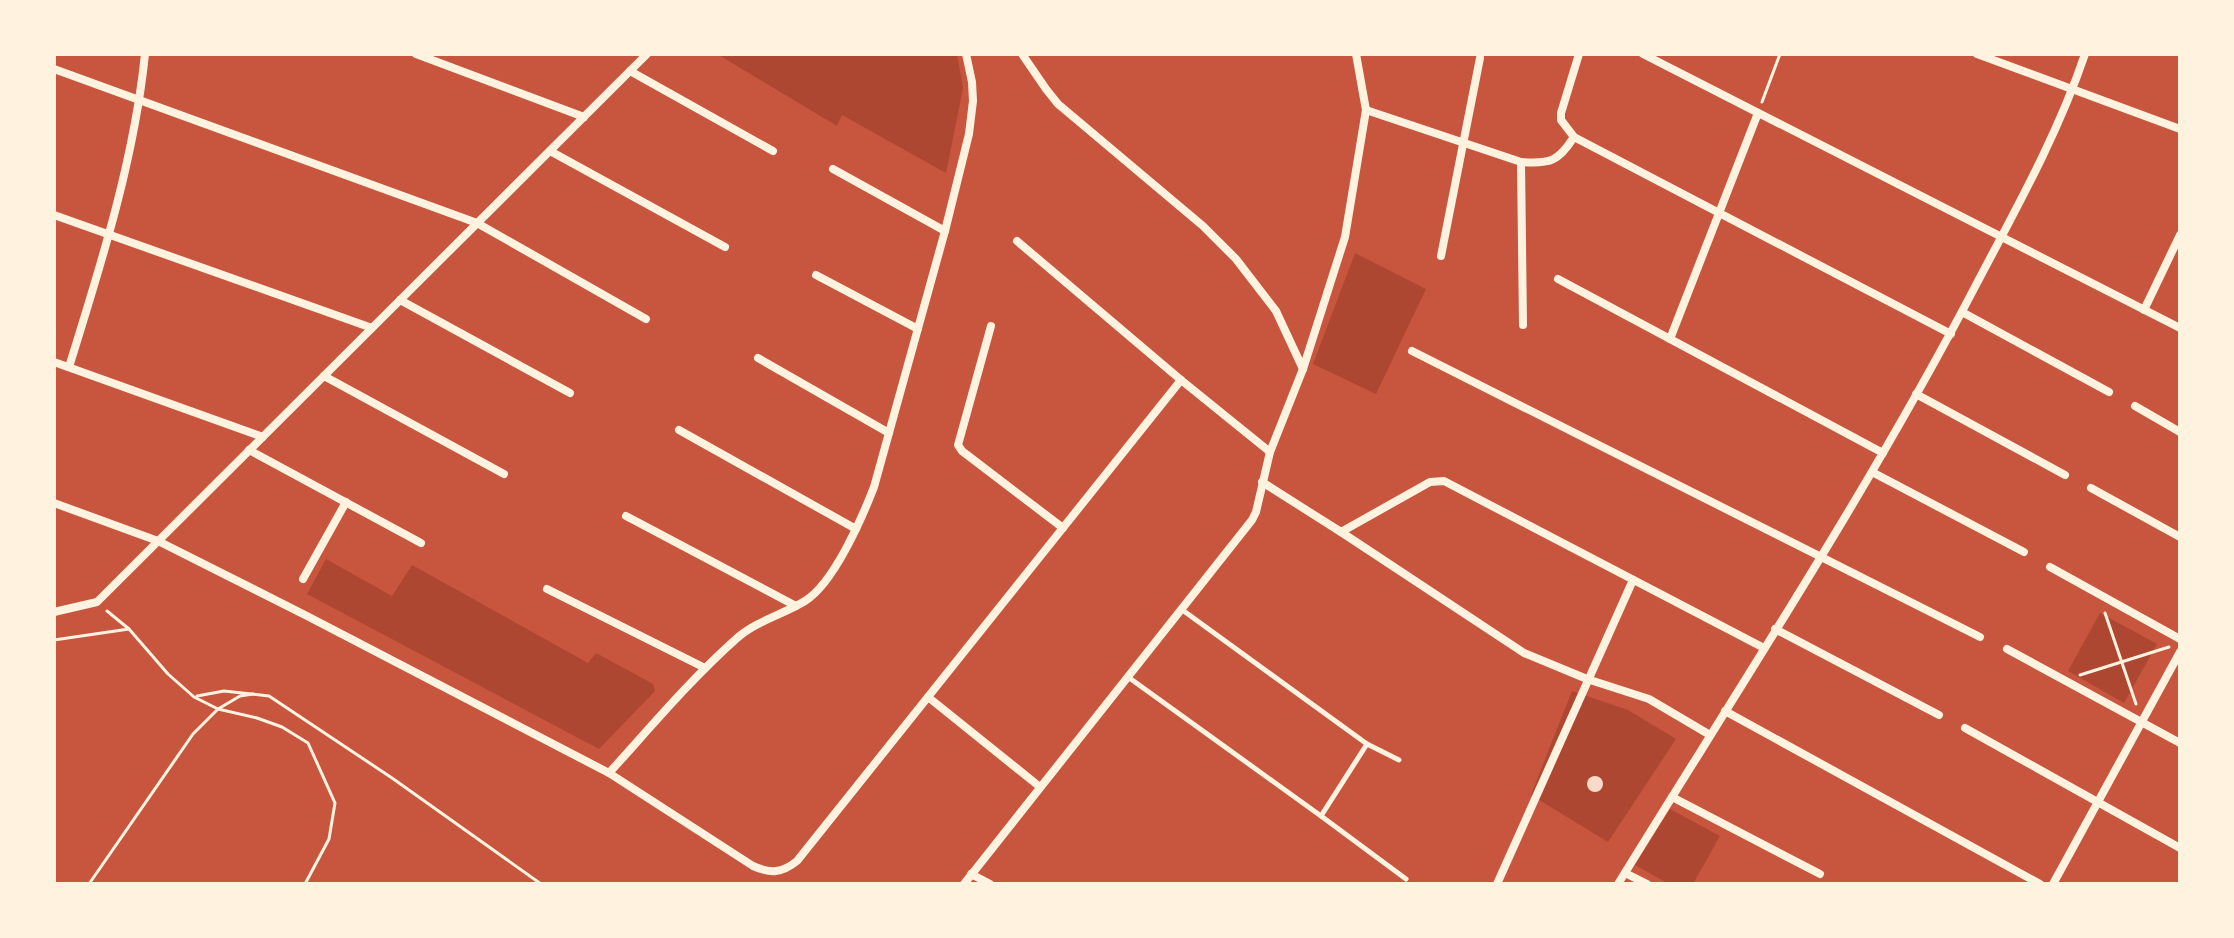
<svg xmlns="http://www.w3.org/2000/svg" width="2234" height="938" font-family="'Space Grotesk',sans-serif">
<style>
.green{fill:#ae4732}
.building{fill:#f7dbc8}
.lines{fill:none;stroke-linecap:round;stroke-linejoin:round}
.path{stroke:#fff3e0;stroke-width:3}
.service{stroke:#fff3e0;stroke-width:5}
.minor{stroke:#fff3e0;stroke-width:8}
</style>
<rect width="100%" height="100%" fill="#c8553d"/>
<g class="green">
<path d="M717 54H957L963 88 946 173 842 115 837 126Z"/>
<path d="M1355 253 1426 289 1376 394 1313 364Z"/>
<path d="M326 559 392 596 412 565 588 663 596 653 653 684 655 691 599 749 307 594Z"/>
<path d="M2100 613 2157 644 2124 703 2068 671Z"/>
<path d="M1572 691 1628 710 1676 739 1608 842 1531 795Z"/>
<path d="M1670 809 1720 836 1693 884H1669L1635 865Z"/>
</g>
<circle class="building" cx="1595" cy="784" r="8"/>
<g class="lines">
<g class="path">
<path d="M1762 102 1780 54"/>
<path d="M107 611 129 629 168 674 194 697 218 709 257 718 282 727 308 743 335 803 329 839 305 884"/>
<path d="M2105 613 2136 704"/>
<path d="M54 640 129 629"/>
<path d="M2080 675 2169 647"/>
<path d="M197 696 224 691 269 696 392 778 541 884"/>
<path d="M89 884 193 734 218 709 240 696 253 694"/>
</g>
<g class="service">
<path d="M1128 677 1321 816 1367 744 1181 609"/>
<path d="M1367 744 1399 760"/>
<path d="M1321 816 1406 879"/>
</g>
<g class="minor">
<path d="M416 54 584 117"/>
<path d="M1022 54 1046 89 1058 104 1203 226 1236 259 1276 311 1303 369"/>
<path d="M1579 54 1561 113V120L1574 137 1951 334"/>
<path d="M1643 54 2180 328"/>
<path d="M1977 54 2180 129"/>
<path d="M54 69 477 223 646 319"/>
<path d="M630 71 773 151"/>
<path d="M1366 110 1521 162C1550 164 1558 162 1574 137"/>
<path d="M550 151 725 247"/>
<path d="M1521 162 1523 325"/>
<path d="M833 169 945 231"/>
<path d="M54 215 372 328"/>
<path d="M1017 241 1181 380 1270 452"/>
<path d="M1441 256 1480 58"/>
<path d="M816 275 918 329"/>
<path d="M1558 279 1883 453"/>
<path d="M400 300 570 393"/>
<path d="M2144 310 2180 235"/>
<path d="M1962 312 2109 392"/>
<path d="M991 326 958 445 962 451 1063 528"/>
<path d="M1670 339 1758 113"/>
<path d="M1412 351 1980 637"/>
<path d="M758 358 889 433"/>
<path d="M54 362 263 437"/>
<path d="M69 367C101 264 134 161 145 54"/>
<path d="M324 376 504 474"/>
<path d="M1916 394 2065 475"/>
<path d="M2135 406 2180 432"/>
<path d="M679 430 856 529"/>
<path d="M249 450 421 543"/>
<path d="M1872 472 2024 552"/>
<path d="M1262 482 1341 532 1524 653 1587 679 1649 699 1710 735"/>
<path d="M2091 488 2180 537"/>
<path d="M54 503 158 541 307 616 609 773 753 866C771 874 782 873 797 861L1181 380"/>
<path d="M626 516 796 606"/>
<path d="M1341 532 1430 482 1444 481 1764 648"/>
<path d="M2050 567 2180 639"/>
<path d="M303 579 346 502"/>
<path d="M547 589 705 668"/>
<path d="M54 612 97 602 647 54"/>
<path d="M1775 629 1939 715"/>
<path d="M2007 649 2180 743"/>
<path d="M928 697 1040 787"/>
<path d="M1725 711 2040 884"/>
<path d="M1965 728 2180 848"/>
<path d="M609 773C650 728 690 680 736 639 756 621 782 615 805 601 834 583 862 518 874 487L945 231 969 134 973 101 972 82 966 54"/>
<path d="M1672 797 1820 874"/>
<path d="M1625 873 1647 884"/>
<path d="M971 874 990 884"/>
<path d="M964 884 1252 520 1256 512 1270 452 1303 369 1345 237 1366 110 1356 54"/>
<path d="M1497 884 1633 580"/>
<path d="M1618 884C1740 686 1869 490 1977 283 2016 209 2058 134 2085 54"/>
<path d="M2053 884 2180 652"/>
</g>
</g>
<rect width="2234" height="938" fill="none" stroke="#fff3e0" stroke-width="112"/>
</svg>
